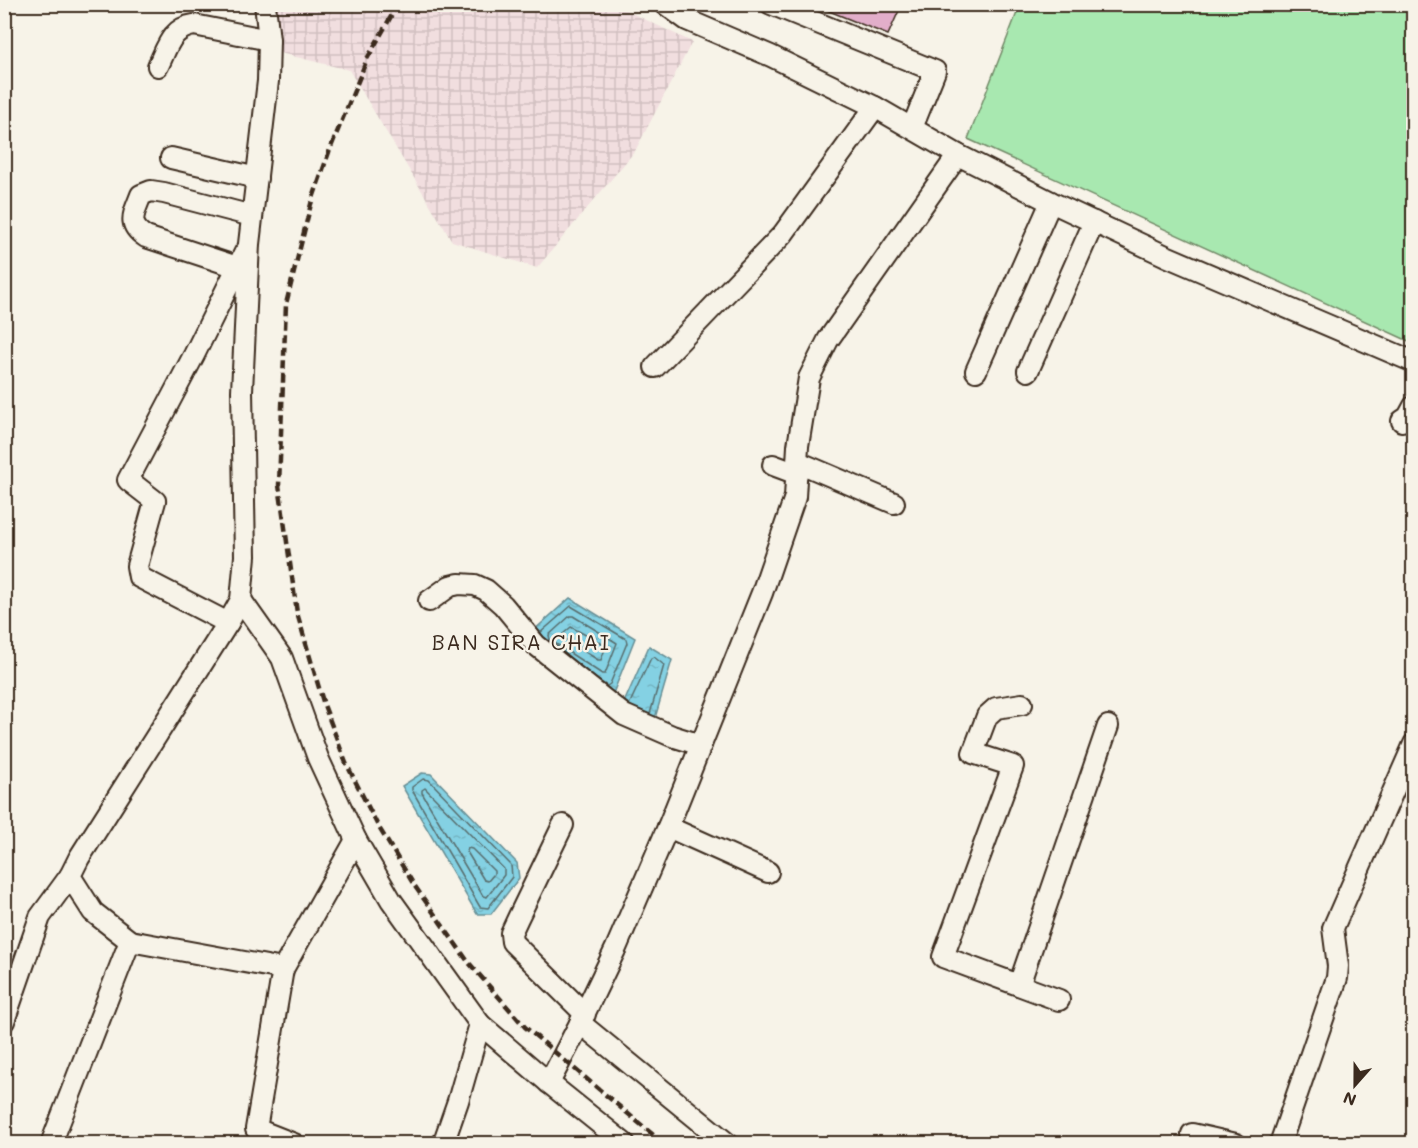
<svg xmlns="http://www.w3.org/2000/svg" width="1418" height="1148" font-family="Mali,sans-serif">
<style>
.industrial{fill:url(#industrial-grid)}
.garden{fill:#a8e8b0;stroke:#728967;stroke-width:1.5}
.water{fill:url(#water-ripples);stroke:#678e94;stroke-width:1.5}
.lines{fill:none;stroke-linecap:round;stroke-linejoin:round}
.shore{stroke:#586d6d;stroke-width:1.5}
.building{fill:#e2aeca;stroke:#3b2a1e;stroke-width:1.5}
.minor-casing{stroke:#3b2a1e;stroke-width:24}
.minor{stroke:#f7f3e8;stroke-width:20}
.rail{stroke:#3b2a1e;stroke-width:4.5;stroke-dasharray:9 4.5;stroke-linecap:butt}
.labels{text-anchor:middle;dominant-baseline:central;stroke-width:5;stroke-linejoin:round;paint-order:stroke}
.quarter-label{font-size:21px;letter-spacing:1.5px;fill:#3b2a1e;stroke:#f7f3e8}
</style>
<defs>
<pattern id="industrial-grid" width="8" height="8" patternUnits="userSpaceOnUse" patternTransform="scale(1.5)"><rect width="8" height="8" fill="#f1dedf"/><path d="M0 4h8M4 0v8" fill="none" stroke="#d0bfbf"/></pattern>
<pattern id="water-ripples" width="26" height="14" patternUnits="userSpaceOnUse" patternTransform="scale(1.5)"><rect width="26" height="14" fill="#84d1e3"/><path d="M2 4q2-2 4 0t4 0M15 11q2-2 4 0t4 0" fill="none" stroke="#73b4c2"/></pattern>
</defs>
<rect width="100%" height="100%" fill="#f7f3e8"/>
<filter id="ink" filterUnits="userSpaceOnUse"><feTurbulence type="fractalNoise" baseFrequency=".0167" numOctaves="2"/><feDisplacementMap in="SourceGraphic" scale="12" xChannelSelector="R" yChannelSelector="G"/><feConvolveMatrix kernelMatrix="1 2 1 2 8 2 1 2 1" color-interpolation-filters="sRGB"/></filter>
<g filter="url(#ink)">
<path class="industrial" d="M270 5H615L692 42 635 151 537 268 452 241 349 70 272 51Z"/>
<path class="garden" d="M1020 5H1413V343L968 139Z"/>
<g class="water">
<path d="M570 598 635 638 612 696 532 632Z"/>
<path d="M649 646 672 660 651 732 619 714Z"/>
<path d="M422 773 431 774 517 863 519 878 491 914H477L402 786Z"/>
</g>
<g class="lines">
<g class="shore">
<path d="M570 616H573L617 643 605 674H602L550 640 549 635Z"/>
<path d="M571 627 606 646 601 660H598L563 638V634Z"/>
<path d="M540 633 571 606 626 639 627 643 610 684 607 686 599 681"/>
<path d="M629 705 651 658 654 657 664 665 650 714"/>
<path d="M423 779 429 780 511 865 512 877 488 908 480 907 412 790V787Z"/>
<path d="M425 788 504 869V875L487 897 483 896 422 793V790Z"/>
<path d="M468 848 472 849 494 871V874L488 881 484 880 467 852Z"/>
</g>
</g>
<path class="building" d="M812 4H897L901 6 888 35Z"/>
<g class="lines">
<g class="minor-casing">
<g id="minor">
<path d="M265 4 269 40 268 81 249 244 242 391 245 556 241 600 228 623 79 858 70 876 93 912 130 941 283 969 256 1129 294 1144"/>
<path d="M665 4 687 20 771 56 875 107 958 155 1051 202 1166 256 1414 362"/>
<path d="M771 4 935 71 912 128"/>
<path d="M158 66C167 48 171 28 194 25L269 40"/>
<path d="M171 158 257 178"/>
<path d="M237 267 146 237C126 224 134 214 141 195L151 191 164 193 252 216"/>
<path d="M655 367 783 234 875 107"/>
<path d="M976 371 1051 202"/>
<path d="M1028 371 1094 222"/>
<path d="M1402 421 1408 417 1414 406"/>
<path d="M798 462 894 503"/>
<path d="M773 465 797 474"/>
<path d="M241 600 282 658 318 758 356 840 391 900 480 1024 458 1101 443 1144"/>
<path d="M429 601 450 586 459 584 475 585 486 590 503 605 536 645 624 715 672 736 701 745"/>
<path d="M228 623 139 577 137 566 155 501 128 480 194 355 245 252"/>
<path d="M1022 704 996 708 987 716 973 753 1013 766 943 957 1059 1000"/>
<path d="M563 825 518 918 511 933 512 942 585 1014"/>
<path d="M668 827 768 872"/>
<path d="M283 969 356 840"/>
<path d="M1019 985 1108 726"/>
<path d="M4 1021 40 917 70 876"/>
<path d="M580 1023 728 1144"/>
<path d="M480 1024 549 1083 625 1144"/>
<path d="M549 1083 580 1023 616 948 668 827 762 593 795 497 798 446 809 378 828 340 958 155"/>
<path d="M1192 1134 1236 1144"/>
<path d="M51 1144 130 941"/>
<path d="M1280 1144 1337 978 1338 966 1333 928 1414 744"/>
</g>
</g>
<use href="#minor" class="minor"/>
<path class="rail" d="M398 4 367 59 329 152 311 204 286 304 279 485 297 613 324 705 346 763 378 826 414 885 469 963 525 1027 664 1144"/>
</g>
</g>
<g class="labels">
<g class="quarter-label">
<text x="521" y="641">BAN SIRA CHAI</text>
</g>
</g>
<rect width="1418" height="1148" fill="none" stroke="#f7f3e8" stroke-width="24"/>
<rect x="12" y="12" width="1394" height="1124" fill="none" stroke="#3b2a1e" stroke-width="2" filter="url(#ink)"/>
<g transform="translate(1355 1085) rotate(201)" stroke="#f7f3e8" stroke-width="4.5" paint-order="stroke">
<path d="M0-4.5L10 22L0 15L-10 22Z" fill="#3b2a1e"/>
<text y="-9" font-size="16" font-weight="bold" text-anchor="middle" fill="#3b2a1e">N</text>
</g>
</svg>
